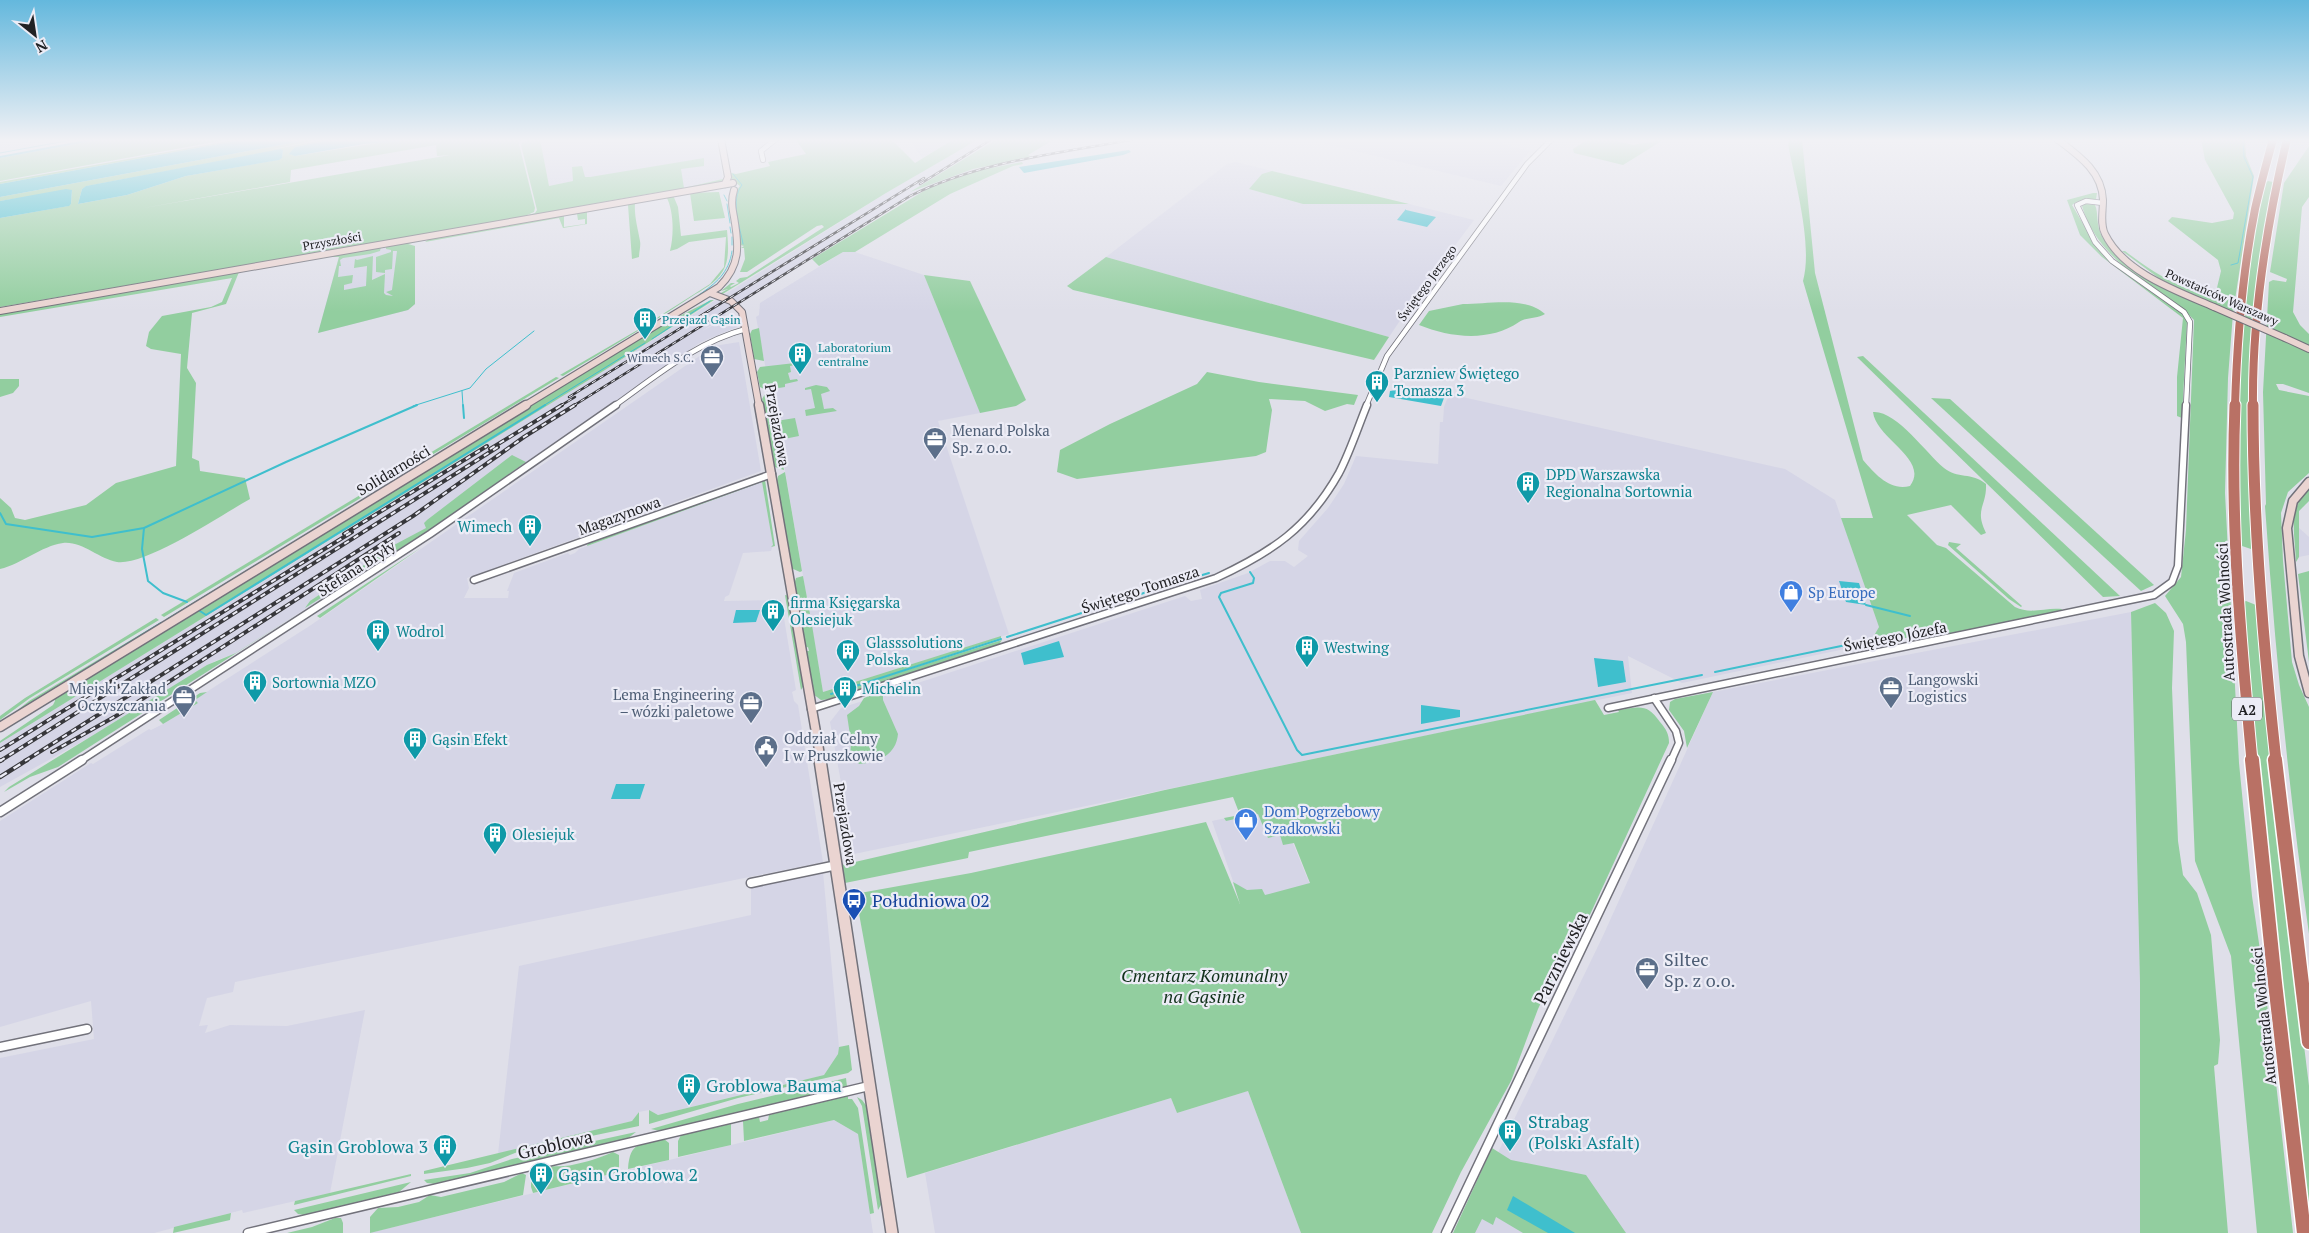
<svg xmlns="http://www.w3.org/2000/svg" width="2309" height="1233" font-family="'PT Serif',serif">
<style>
.built{fill:#d5d5e6}
.green{fill:#92ce9f;fill-rule:evenodd}
.water{fill:#3fbfcd}
.lines{fill:none;stroke-linecap:round;stroke-linejoin:round}
.stream-far1{stroke:#3fbfcd;stroke-width:1}
.stream{stroke:#3fbfcd;stroke-width:2}
.street-far2-casing{stroke:#72727b;stroke-width:6}
.street-far1-casing{stroke:#72727b;stroke-width:9}
.street-casing{stroke:#72727b;stroke-width:11}
.secondary-far2-casing{stroke:#72727b;stroke-width:8}
.secondary-far1-casing{stroke:#72727b;stroke-width:11}
.secondary-casing{stroke:#72727b;stroke-width:14}
.highway-far2-casing{stroke:#fff;stroke-width:10}
.highway-far1-casing{stroke:#fff;stroke-width:13}
.highway-casing{stroke:#fff;stroke-width:17}
.street-far2{stroke:#fff;stroke-width:4.5}
.street-far1{stroke:#fff;stroke-width:6}
.street{stroke:#fff;stroke-width:8}
.secondary-far2{stroke:#ead4d1;stroke-width:6}
.secondary-far1{stroke:#ead4d1;stroke-width:8}
.secondary{stroke:#ead4d1;stroke-width:11}
.highway-far2{stroke:#b97165;stroke-width:8}
.highway-far1{stroke:#b97165;stroke-width:11}
.highway{stroke:#b97165;stroke-width:14}
.rail-far2-casing{stroke:#37373b;stroke-width:2.5}
.rail-far1-casing{stroke:#37373b;stroke-width:4}
.rail-casing{stroke:#37373b;stroke-width:4.5}
.rail-far2{stroke:#ececf6;stroke-width:1;stroke-dasharray:4.5;stroke-linecap:butt}
.rail-far1{stroke:#ececf6;stroke-width:2;stroke-dasharray:5.5;stroke-linecap:butt}
.rail{stroke:#ececf6;stroke-width:2.5;stroke-dasharray:8;stroke-linecap:butt}
.secondary-bridge-casing{stroke:#72727b;stroke-width:8;stroke-linecap:butt}
.secondary-bridge{stroke:#ead4d1;stroke-width:6}
.labels{text-anchor:middle;dominant-baseline:central;stroke-width:4.5;stroke-linejoin:round;paint-order:stroke}
.far-street-label{font-size:12px;fill:#212124;stroke:#ececf6}
.far-culture-label{font-size:12px;fill:#0d838f;stroke:#ececf6;text-anchor:start}
.far-service-label{font-size:12px;fill:#4e5e75;stroke:#ececf6;text-anchor:end}
.shield{fill:#ececf6;stroke:#5e5e63;stroke-width:1}
.shield-label{font-size:14px;font-weight:bold;fill:#212124}
.culture-label{font-size:15px;fill:#0d838f;stroke:#ececf6;text-anchor:start}
.street-label{font-size:15px;fill:#212124;stroke:#ececf6}
.service-label{font-size:15px;fill:#4e5e75;stroke:#ececf6;text-anchor:start}
.shop-label{font-size:15px;fill:#366cbe;stroke:#ececf6;text-anchor:start}
.near-transit-label{font-size:18px;fill:#164399;stroke:#ececf6;text-anchor:start}
.near-street-label{font-size:18px;fill:#212124;stroke:#ececf6}
.near-service-label{font-size:18px;fill:#4e5e75;stroke:#ececf6;text-anchor:start}
.near-park-label{font-size:18px;font-style:italic;fill:#11311a;stroke:#ececf6}
.near-culture-label{font-size:18px;fill:#0d838f;stroke:#ececf6;text-anchor:start}
</style>
<rect width="100%" height="100%" fill="#dfdfe9"/>
<g class="built">
<path d="M540 139H599L591 141 589 146 630 139H716L723 179 709 184 681 188 574 181 549 186Z"/>
<path d="M909 139H954L922 158Z"/>
<path d="M979 139H995L911 192 973 169 1020 160 1022 162 976 171 951 179 903 202 724 313 726 314 721 319 702 331 734 315 737 327 701 342 436 526 236 653 215 661 112 725 0 787V743L605 370 886 193Z"/>
<path d="M1347 139H1481L1530 151 1501 186 1325 144Z"/>
<path d="M1236 162 1272 171 1249 189 1303 204H1409L1474 220 1409 307 1389 337 1106 257 1227 164Z"/>
<path d="M407 244 415 246V304L408 310 318 333 339 256Z"/>
<path d="M843 252H855L924 275 980 413 938 421 1009 634 823 692 784 465 756 317 759 315 760 303Z"/>
<path d="M739 342 761 471 467 578 469 588 464 598H508L509 591H507L514 573 568 553 570 555 575 553 579 549 762 482 773 545 771 551 743 553 729 595 725 597 724 601 781 600 796 690 792 692 793 696 794 701 798 705 823 862 235 982 233 992 207 998 199 1026 208 1025 205 1033 230 1025 287 1026 365 1010 330 1193 243 1213 242 1210 154 1233H0V1058L94 1039 91 1001 0 1027V821L91 763 93 764 149 729 151 730 163 724 198 703 194 700 311 625 714 346Z"/>
<path d="M1449 394 1785 469 1835 500 1879 627 1869 644 1682 683 1628 656 1632 693 854 854 830 722 841 708 1185 596 1191 601 1202 599 1200 590 1248 573 1270 561H1285L1294 567 1308 556 1298 550 1299 541 1328 508 1344 484 1356 456 1438 464 1440 422H1443L1444 407Z"/>
<path d="M2298 527 2309 537V555L2299 557Z"/>
<path d="M2131 612 2140 982V1233H1459L1602 938 1713 692Z"/>
<path d="M1278 807 1311 887 1241 904 1212 821Z"/>
<path d="M823 872 839 1047 838 1054 824 1075 658 1115 649 1110 639 1112 632 1121 498 1154 519 966 751 915V887Z"/>
<path d="M1248 1091 1301 1233H935L925 1173 1171 1098 1177 1113Z"/>
<path d="M834 1120 858 1134 873 1233H369Z"/>
</g>
<g class="green">
<path d="M103 139H231L0 181V158Z"/>
<path d="M239 139H246L0 184V182Z"/>
<path d="M313 139H323L259 152 328 139H335L295 147 290 154 295 156 377 143 426 139H528L520 141 519 144 535 208 534 212 525 216 535 213 537 210 521 145C523 139 534 139 540 139L549 186 573 181 572 167 582 166 585 177H590L704 158V166L681 169 684 188 723 179 722 183 712 187 654 193 0 310V308L182 276 0 307V218L68 206 71 204 72 190 0 201V197ZM436 145 437 156 450 155 138 209 290 182 291 170ZM278 150H283L282 158 277 160 186 176 127 195 78 204 82 189 87 186Z"/>
<path d="M795 139H891L915 163 954 139H979L886 193 721 295 719 294 728 289 721 291 731 283H735L730 286 731 287 739 283 736 281 740 278 747 277 824 227 822 225 817 226 747 272H740L745 259 744 248H741L744 246 740 245 734 201 735 192 740 186 732 180 731 173 736 174 770 166 768 162 806 154Z"/>
<path d="M997 139H1055L1028 155 1032 157 973 169 910 192Z"/>
<path d="M1588 139H1610L1633 145 1665 139 1623 165 1574 153 1573 149Z"/>
<path d="M1790 139H1802L1815 273 1863 460C1876 475 1890 491 1910 486 1930 459 1876 439 1873 412 1896 410 1926 453 1944 468 1957 479 1972 472 1986 484 1987 506 1974 509 1986 533L1981 535 1951 505 1907 515 1937 545 1946 548 2015 607C2031 615 2045 607 2062 609L2060 612 1940 635 1917 636 1869 644 1879 627 1841 518H1873L1803 281C1813 245 1795 182 1788 144Z"/>
<path d="M2201 139H2245L2246 156 2254 176 2233 313 2228 378 2225 493 2239 763 2252 896 2264 977 2293 1233H2257L2231 956 2195 861 2186 642 2183 624 2165 596 2181 577 2186 530 2194 320 2186 312C2146 283 2096 256 2082 206L2086 204 2095 205C2099 213 2095 225 2103 238 2120 268 2162 282 2192 296L2160 279 2122 251H2125C2148 269 2186 294 2215 296L2221 271 2218 260 2168 221 2172 217 2212 223 2233 219 2234 213 2205 160Z"/>
<path d="M2309 146V197L2302 207 2293 312 2300 325 2309 334V347L2285 341 2309 353V393L2283 384H2276L2279 390 2309 396V473L2288 492 2281 513 2283 561 2292 662 2299 685 2309 707V934C2289 792 2275 650 2265 506L2266 504 2263 392 2269 282 2273 280 2286 282 2287 279 2270 272 2284 183Z"/>
<path d="M1022 162 1023 164 1013 166 950 194 855 252H843L819 266 812 259 927 189 976 171Z"/>
<path d="M1272 171 1409 204H1303L1249 189 1262 174Z"/>
<path d="M2268 181 2273 182 2259 267 2251 549 2242 546 2240 529C2237 413 2239 297 2264 184Z"/>
<path d="M719 192 725 218 694 221 690 193Z"/>
<path d="M2093 193H2097L2096 199 2076 202 2072 205 2098 249 2108 259 2183 314 2187 321 2182 418 2177 416V377L2183 318 2102 257 2080 235 2067 200Z"/>
<path d="M673 195 678 207 681 236 727 230C728 243 730 259 723 271 716 283 702 290 691 297 649 325 606 350 563 376L560 375 641 328 710 284 724 267 726 237 689 242 677 249 670 251C674 235 674 211 666 196L587 211V224L563 228 559 218 425 242 429 239 564 214V227L585 224V219L578 220 577 214 572 215 571 212Z"/>
<path d="M635 203C634 216 638 229 640 241 641 246 639 252 639 257L632 259 628 205Z"/>
<path d="M416 242 408 244 415 246V304L408 310 318 333 339 257H333V255L381 247 380 251 370 254 343 258 340 260 341 266H339L338 277 353 275 352 283 344 285V290L366 286 367 266 354 268 355 259 357 260 373 256 372 280 385 274 384 293 386 295 393 296 386 292 392 290 397 251H393L392 269 385 270V273L376 272V257L391 252V250L386 249V246Z"/>
<path d="M1106 257 1389 337 1374 360 1073 290 1067 286Z"/>
<path d="M239 272 226 304 192 313 187 368 196 383 192 458 199 461 200 471 245 478 250 499C223 514 146 566 117 562 99 559 82 541 63 543 41 546 22 564 0 569V498L11 508 15 518 25 520 86 505 116 483 176 466 181 354 151 349 146 346 149 332 162 316 211 307 222 302 232 278 0 317V314Z"/>
<path d="M924 275 970 281 1026 400 1016 406 980 413Z"/>
<path d="M711 300H714L605 370 0 743V741L53 705 55 701 54 697 664 324Z"/>
<path d="M1463 304C1488 304 1526 296 1545 314 1537 319 1526 317 1519 322 1490 342 1451 338 1419 325L1429 311Z"/>
<path d="M759 328 764 361 754 359 750 334 752 330Z"/>
<path d="M1863 356 2120 596 2103 597 1857 357Z"/>
<path d="M795 363V365L790 366 791 372 788 373 790 380 797 379 798 381 785 384V387L766 390 760 387 757 372 760 367Z"/>
<path d="M1207 372 1259 382 1358 395 1354 405 1347 404 1325 411 1305 401 1269 399 1272 410 1266 452 1256 456 1077 479 1057 472 1060 450 1110 424 1197 384Z"/>
<path d="M556 377 559 378 164 617 161 615Z"/>
<path d="M0 379H19V386L13 393 0 397Z"/>
<path d="M561 379 169 620 166 619Z"/>
<path d="M816 385 827 387 830 391 821 394 824 409 833 408 837 411 806 416 805 410 815 408 811 389 805 390V388Z"/>
<path d="M770 393 776 421 795 418 799 436 779 440 784 470 775 467 762 399 765 394Z"/>
<path d="M1931 398 1950 399 2154 585 2141 591Z"/>
<path d="M512 455 526 462 436 526 305 608 310 601 394 545 426 528 424 523 427 520Z"/>
<path d="M785 472 802 571 800 572 791 568 777 481 778 476Z"/>
<path d="M761 480H765L775 546 771 547 773 545 762 482 587 546 589 541Z"/>
<path d="M2309 488V501L2299 511V557L2296 562C2295 532 2287 511 2309 488Z"/>
<path d="M1949 542 1961 544 1956 548 2022 606 2021 607 2009 599 1948 545Z"/>
<path d="M422 547 320 618 317 616Z"/>
<path d="M2309 571V662L2298 574Z"/>
<path d="M803 576 810 614C805 613 800 613 798 608 794 601 793 585 796 578Z"/>
<path d="M785 595 789 596 804 685 801 690Z"/>
<path d="M2246 601 2256 605 2275 811 2309 1086V1222C2285 1015 2257 809 2244 602Z"/>
<path d="M2155 603 2166 613 2174 631 2172 688 2178 841 2183 875 2197 893 2211 935 2220 1040 2218 1064 2214 1066 2228 1233H2140V982L2131 612Z"/>
<path d="M296 615 58 767 30 777 4 792 9 787 207 665 236 653Z"/>
<path d="M156 618 159 620 30 698 0 720V716L25 698Z"/>
<path d="M811 619 823 692 1001 636V638L831 694 1002 640 998 646 832 699 821 700 813 694 805 651H809L808 647 805 648C803 636 798 626 811 619Z"/>
<path d="M161 622 164 623 0 724 29 701Z"/>
<path d="M883 691V700L898 734C896 755 879 762 859 764L856 760H850L851 742 847 715 859 706 864 698Z"/>
<path d="M207 692 195 700 198 703 163 724 159 720 200 693Z"/>
<path d="M1713 692 1687 748 1684 731 1669 710 1670 702 1675 699Z"/>
<path d="M1595 700 1604 715 1619 712 1618 710C1640 707 1647 703 1660 722 1666 729 1669 734 1669 743L1588 919 1576 931 1538 1009 1511 1081 1461 1172 1432 1233H1301L1248 1091 1177 1113 1171 1098 907 1178 858 908 860 893 971 873 1206 822 1240 904 1233 882 1247 890 1262 889 1265 895 1310 883 1294 843 1283 845 1280 835 1268 838 1258 814 1226 821 1224 818 1240 815 1233 797 969 852 968 858 845 883 842 865 1165 790Z"/>
<path d="M849 1045 852 1070 848 1073 738 1098 649 1124V1110L658 1115 824 1075 838 1054 839 1047Z"/>
<path d="M846 1078 847 1087 660 1131 651 1129 738 1104Z"/>
<path d="M848 1096V1099H852L858 1108 874 1213 870 1214 858 1134 834 1120 744 1141 743 1121 759 1117 760 1122 768 1120 769 1115Z"/>
<path d="M857 1097 862 1100 868 1108 882 1203 878 1210 862 1106Z"/>
<path d="M639 1112V1126L520 1151 490 1163 467 1168 424 1174V1171L632 1121Z"/>
<path d="M731 1124V1145L678 1157V1141L681 1135Z"/>
<path d="M636 1132 627 1139 435 1184 427 1183 424 1180 470 1173 512 1159Z"/>
<path d="M664 1139 669 1143V1160L628 1169C630 1141 640 1145 664 1139Z"/>
<path d="M1492 1148 1511 1160 1586 1175 1626 1233H1523L1496 1217 1493 1225 1482 1219 1475 1233H1453Z"/>
<path d="M613 1152 619 1155V1172L533 1193 531 1187V1174C540 1163 559 1168 572 1165 587 1162 599 1158 613 1152Z"/>
<path d="M522 1173 526 1175 523 1195 370 1233V1217L378 1208 398 1207 419 1202 430 1195 441 1197 504 1182Z"/>
<path d="M411 1174V1176L294 1205 295 1201Z"/>
<path d="M411 1182 399 1192 304 1215 298 1214 294 1210Z"/>
<path d="M231 1213 230 1220 173 1233 174 1227Z"/>
<path d="M335 1218H341L343 1223V1233H287L312 1227Z"/>
</g>
<g class="water">
<path d="M91 139H103L0 158V156Z"/>
<path d="M246 139H313L0 197V184Z"/>
<path d="M335 139H426L364 144 295 156 289 154 295 147Z"/>
<path d="M281 149 283 150 282 158 279 160 186 176 127 195 78 204 82 189 86 186Z"/>
<path d="M1129 150 1131 152 1123 155 1024 173 1019 167Z"/>
<path d="M66 189 72 190 71 204 69 206 0 218V201Z"/>
<path d="M1406 209V210L1436 217 1427 227 1397 220Z"/>
<path d="M1402 389 1444 398 1441 406 1389 397 1390 391Z"/>
<path d="M1839 581 1859 583 1866 605 1846 602Z"/>
<path d="M736 610H760L756 622 733 623Z"/>
<path d="M1059 641 1064 657 1024 665 1021 653Z"/>
<path d="M1594 658 1623 661 1626 682 1598 687Z"/>
<path d="M1421 705 1460 710V717L1421 724Z"/>
<path d="M616 784H645L640 799H611Z"/>
<path d="M1513 1196 1575 1233H1548L1507 1210Z"/>
</g>
<g class="lines">
<g class="stream-far1">
<path d="M0 153 77 139"/>
<path d="M733 174 742 185C730 200 740 227 743 244"/>
<path d="M724 195 727 201"/>
<path d="M727 204 730 223"/>
<path d="M730 227 731 233"/>
<path d="M732 237V245"/>
<path d="M2231 265 2238 263 2253 177 2244 157 2243 139"/>
<path d="M699 295C716 283 729 273 732 251"/>
<path d="M652 339 710 301"/>
<path d="M462 391 463 406"/>
<path d="M413 406 470 388 486 369 534 331"/>
<path d="M543 406 645 343"/>
</g>
<g class="stream">
<path d="M463 405 464 418"/>
<path d="M0 513 6 524 92 537 144 528 286 462 417 405"/>
<path d="M144 528 142 549 148 581 163 593 187 602"/>
<path d="M1250 572 1254 578 1253 583 1221 593 1219 597 1297 750 1302 755 1702 675"/>
<path d="M1152 590 1209 573"/>
<path d="M1866 605 1910 616"/>
<path d="M200 611 206 615 545 405"/>
<path d="M168 619 211 593"/>
<path d="M1007 637 1147 592"/>
<path d="M1854 644 1866 641"/>
<path d="M1715 672 1846 645"/>
<path d="M831 694 1001 639"/>
<path d="M20 710 161 623"/>
</g>
<g class="street-far2-casing">
<g id="street-far2">
<path d="M763 160 761 151 776 139"/>
<path d="M2103 203 2086 201 2077 205 2095 242 2112 261 2184 312 2190 322 2186 406"/>
<path d="M614 406C655 377 696 342 746 329"/>
<path d="M1366 406 1387 356 1527 164 1552 139"/>
</g>
</g>
<g class="street-far1-casing">
<g id="street-far1">
<path d="M474 580 772 474"/>
<path d="M1654 698 1676 731 1679 743 1671 761"/>
<path d="M1608 708 2154 595 2172 582 2178 566 2186 405"/>
<path d="M811 709 1216 578C1272 552 1308 528 1339 473 1350 452 1358 427 1367 405"/>
<path d="M80 761 430 534 616 405"/>
</g>
</g>
<g class="street-casing">
<g id="street">
<path d="M0 812 82 760"/>
<path d="M751 883 837 865"/>
<path d="M0 1047 87 1029"/>
<path d="M248 1233 869 1086"/>
<path d="M1446 1233 1671 760"/>
</g>
</g>
<g class="secondary-far2-casing">
<g id="secondary-far2">
<path d="M721 139 728 177 725 184"/>
<path d="M2057 139C2078 155 2102 171 2103 200 2103 212 2100 224 2105 234 2124 273 2177 291 2214 307"/>
<path d="M710 293 731 301 742 312 759 406"/>
<path d="M0 311 733 183"/>
<path d="M2285 338 2309 349"/>
<path d="M524 406 719 287C741 265 739 246 734 217 732 207 731 200 734 190"/>
</g>
</g>
<g class="secondary-far1-casing">
<g id="secondary-far1">
<path d="M759 405 821 761"/>
<path d="M2309 482 2293 501 2287 528 2299 656 2309 693"/>
<path d="M0 727 526 405"/>
</g>
</g>
<g class="secondary-casing">
<path id="secondary" d="M820 760 892 1233"/>
</g>
<g class="highway-far2-casing">
<g id="highway-far2">
<path d="M2235 406C2237 341 2242 274 2255 209 2260 186 2267 162 2273 139"/>
<path d="M2253 406C2252 316 2266 227 2287 139"/>
</g>
</g>
<g class="highway-far1-casing">
<g id="highway-far1">
<path d="M2235 405C2230 524 2241 643 2252 761"/>
<path d="M2253 405C2253 524 2263 643 2276 761"/>
</g>
</g>
<g class="highway-casing">
<g id="highway">
<path d="M2252 760 2275 983 2304 1233"/>
<path d="M2275 760 2309 1042"/>
</g>
</g>
<use href="#street-far2" class="street-far2"/>
<use href="#street-far1" class="street-far1"/>
<use href="#street" class="street"/>
<use href="#secondary-far2" class="secondary-far2"/>
<use href="#secondary-far1" class="secondary-far1"/>
<use href="#secondary" class="secondary"/>
<use href="#highway-far2" class="highway-far2"/>
<use href="#highway-far1" class="highway-far1"/>
<use href="#highway" class="highway"/>
<g class="rail-far2-casing">
<g id="rail-far2">
<path d="M920 184 992 139"/>
<path d="M569 397 924 178"/>
<path d="M560 406 575 397"/>
<path d="M573 406 910 196C981 161 1059 153 1136 139"/>
</g>
</g>
<g class="rail-far1-casing">
<g id="rail-far1">
<path d="M490 449 562 405"/>
<path d="M344 534 487 446"/>
<path d="M0 750 352 532"/>
<path d="M52 752 116 716 399 533"/>
<path d="M0 761 498 447"/>
<path d="M25 761 413 516 524 437 575 405"/>
</g>
</g>
<g class="rail-casing">
<g id="rail">
<path d="M0 761 2 760"/>
<path d="M0 777 27 760"/>
</g>
</g>
<use href="#rail-far2" class="rail-far2"/>
<use href="#rail-far1" class="rail-far1"/>
<use href="#rail" class="rail"/>
<g class="secondary-bridge-casing">
<path id="secondary-bridge" d="M2214 307 2285 338"/>
</g>
<use href="#secondary-bridge" class="secondary-bridge"/>
</g>
<linearGradient id="sky" x2="0" y2="1"><stop stop-color="#64b8dd"/><stop offset="0.45" stop-color="#f1f1f5"/><stop offset="1" stop-color="#f1f1f5" stop-opacity="0"/></linearGradient>
<rect width="2309" height="312" fill="url(#sky)"/>
<defs>
<g id="building-pin" transform="scale(1.25)"><path d="M0 17L-7.5 6A9.5 9.5 0 1 1 7.5 6Z" fill="#0f9aa8" stroke="#ececf6"/><path d="M-4-6H4V6H1V3H-1V6H-4ZM-2.5-4.3h1.7v1.8h-1.7ZM.8-4.3h1.7v1.8H.8ZM-2.5-1h1.7V.8h-1.7ZM.8-1h1.7V.8H.8Z" fill="#fff"/></g>
<g id="office-pin" transform="scale(1.25)"><path d="M0 17L-7.5 6A9.5 9.5 0 1 1 7.5 6Z" fill="#5c6f8a" stroke="#ececf6"/><path d="M-6-3h4V-5.5h4V-3h4V5H-6ZM-1-4.5V-3h2v-1.5ZM-6 0V1H6V0Z" fill="#fff"/></g>
<g id="shop-pin" transform="scale(1.25)"><path d="M0 17L-7.5 6A9.5 9.5 0 1 1 7.5 6Z" fill="#3f7fe0" stroke="#ececf6"/><path d="M-5-2.5h2.3a2.7 3.5 0 0 1 5.4 0H5L5.5 6h-11ZM-1.5-2.5h3a1.5 2.3 0 0 0-3 0Z" fill="#fff"/></g>
<g id="civic-pin" transform="scale(1.25)"><path d="M0 17L-7.5 6A9.5 9.5 0 1 1 7.5 6Z" fill="#5c6f8a" stroke="#ececf6"/><path d="M-.6-6.5H3V-4.5H.6V-3L4-1V1h2V6H-6V1h2V-1L-.6-3ZM-1.2 2.5V6h2.4V2.5Z" fill="#fff"/></g>
<g id="bus-pin" transform="scale(1.25)"><path d="M0 17L-7.5 6A9.5 9.5 0 1 1 7.5 6Z" fill="#1a4fb4" stroke="#ececf6"/><path d="M-5-6H5V4H4V6H2V4H-2V6H-4V4H-5ZM-3.5-4V0h7V-4ZM-3.5 1.2v1.5H-2V1.2ZM2 1.2v1.5H3.5V1.2Z" fill="#fff"/></g>
</defs>
<g fill-rule="evenodd">
<use href="#building-pin" x="645" y="319"/>
<use href="#building-pin" x="800" y="354"/>
<use href="#office-pin" x="712" y="357"/>
<use href="#building-pin" x="1377" y="382"/>
<use href="#office-pin" x="935" y="439"/>
<use href="#building-pin" x="1528" y="483"/>
<use href="#building-pin" x="530" y="526"/>
<use href="#shop-pin" x="1791" y="592"/>
<use href="#building-pin" x="773" y="611"/>
<use href="#building-pin" x="378" y="631"/>
<use href="#building-pin" x="1307" y="647"/>
<use href="#building-pin" x="848" y="651"/>
<use href="#building-pin" x="255" y="682"/>
<use href="#building-pin" x="845" y="688"/>
<use href="#office-pin" x="1891" y="688"/>
<use href="#office-pin" x="184" y="697"/>
<use href="#office-pin" x="751" y="703"/>
<use href="#building-pin" x="415" y="739"/>
<use href="#civic-pin" x="766" y="747"/>
<use href="#shop-pin" x="1246" y="820"/>
<use href="#building-pin" x="495" y="834"/>
<use href="#bus-pin" x="854" y="900"/>
<use href="#office-pin" x="1647" y="969"/>
<use href="#building-pin" x="689" y="1085"/>
<use href="#building-pin" x="1510" y="1131"/>
<use href="#building-pin" x="445" y="1146"/>
<use href="#building-pin" x="541" y="1174"/>
</g>
<g class="labels">
<g class="far-street-label">
<text transform="translate(332 241) rotate(-10)">Przyszłości</text>
<text transform="translate(1427 283) rotate(-54)">Świętego Jerzego</text>
<text transform="translate(2222 297) rotate(24)">Powstańców Warszawy</text>
</g>
<g class="far-culture-label">
<text x="662" y="319">Przejazd Gąsin</text>
<text x="818" y="347">Laboratorium<tspan x="818" dy="14">centralne</tspan></text>
</g>
<g class="far-service-label">
<text x="694" y="357">Wimech S.C.</text>
</g>
<rect class="shield" x="2232" y="697.5" width="30" height="23" rx="4"/>
<g class="shield-label">
<text x="2247" y="709">A2</text>
</g>
<g class="culture-label">
<text x="1394" y="373">Parzniew Świętego<tspan x="1394" dy="17">Tomasza 3</tspan></text>
<text x="1546" y="474">DPD Warszawska<tspan x="1546" dy="17">Regionalna Sortownia</tspan></text>
<text x="512" y="526" text-anchor="end">Wimech</text>
<text x="790" y="602">firma Księgarska<tspan x="790" dy="17">Olesiejuk</tspan></text>
<text x="396" y="631">Wodrol</text>
<text x="866" y="642">Glasssolutions<tspan x="866" dy="17">Polska</tspan></text>
<text x="1324" y="647">Westwing</text>
<text x="272" y="682">Sortownia MZO</text>
<text x="862" y="688">Michelin</text>
<text x="432" y="739">Gąsin Efekt</text>
<text x="512" y="834">Olesiejuk</text>
</g>
<g class="street-label">
<text transform="translate(778 425) rotate(80)">Przejazdowa</text>
<text transform="translate(393 470) rotate(-31)">Solidarności</text>
<text transform="translate(619 515) rotate(-20)">Magazynowa</text>
<text transform="translate(356 568) rotate(-33)">Stefana Bryły</text>
<text transform="translate(1140 589) rotate(-18)">Świętego Tomasza</text>
<text transform="translate(2225 612) rotate(-93)">Autostrada Wolności</text>
<text transform="translate(1895 636) rotate(-11)">Świętego Józefa</text>
<text transform="translate(846 824) rotate(81)">Przejazdowa</text>
<text transform="translate(2263 1016) rotate(-96)">Autostrada Wolności</text>
</g>
<g class="service-label">
<text x="952" y="430">Menard Polska<tspan x="952" dy="17">Sp. z o.o.</tspan></text>
<text x="1908" y="679">Langowski<tspan x="1908" dy="17">Logistics</tspan></text>
<text x="166" y="688" text-anchor="end">Miejski Zakład<tspan x="166" dy="17">Oczyszczania</tspan></text>
<text x="734" y="694" text-anchor="end">Lema Engineering<tspan x="734" dy="17">– wózki paletowe</tspan></text>
<text x="784" y="738">Oddział Celny<tspan x="784" dy="17">I w Pruszkowie</tspan></text>
</g>
<g class="shop-label">
<text x="1808" y="592">Sp Europe</text>
<text x="1264" y="811">Dom Pogrzebowy<tspan x="1264" dy="17">Szadkowski</tspan></text>
</g>
<g class="near-transit-label">
<text x="872" y="900">Południowa 02</text>
</g>
<g class="near-street-label">
<text transform="translate(1560 958) rotate(-64)">Parzniewska</text>
<text transform="translate(555 1144) rotate(-13)">Groblowa</text>
</g>
<g class="near-service-label">
<text x="1664" y="959">Siltec<tspan x="1664" dy="21">Sp. z o.o.</tspan></text>
</g>
<g class="near-park-label">
<text x="1204" y="975">Cmentarz Komunalny<tspan x="1204" dy="21">na Gąsinie</tspan></text>
</g>
<g class="near-culture-label">
<text x="706" y="1085">Groblowa Bauma</text>
<text x="1528" y="1121">Strabag<tspan x="1528" dy="21">(Polski Asfalt)</tspan></text>
<text x="428" y="1146" text-anchor="end">Gąsin Groblowa 3</text>
<text x="558" y="1174">Gąsin Groblowa 2</text>
</g>
</g>
<g transform="translate(35 35) rotate(150)" stroke="#ececf6" stroke-width="4" paint-order="stroke">
<path d="M0-4L9 19L0 12L-9 19Z" fill="#212124"/>
<text y="-8" font-size="14" font-weight="bold" text-anchor="middle" fill="#212124">N</text>
</g>
</svg>
